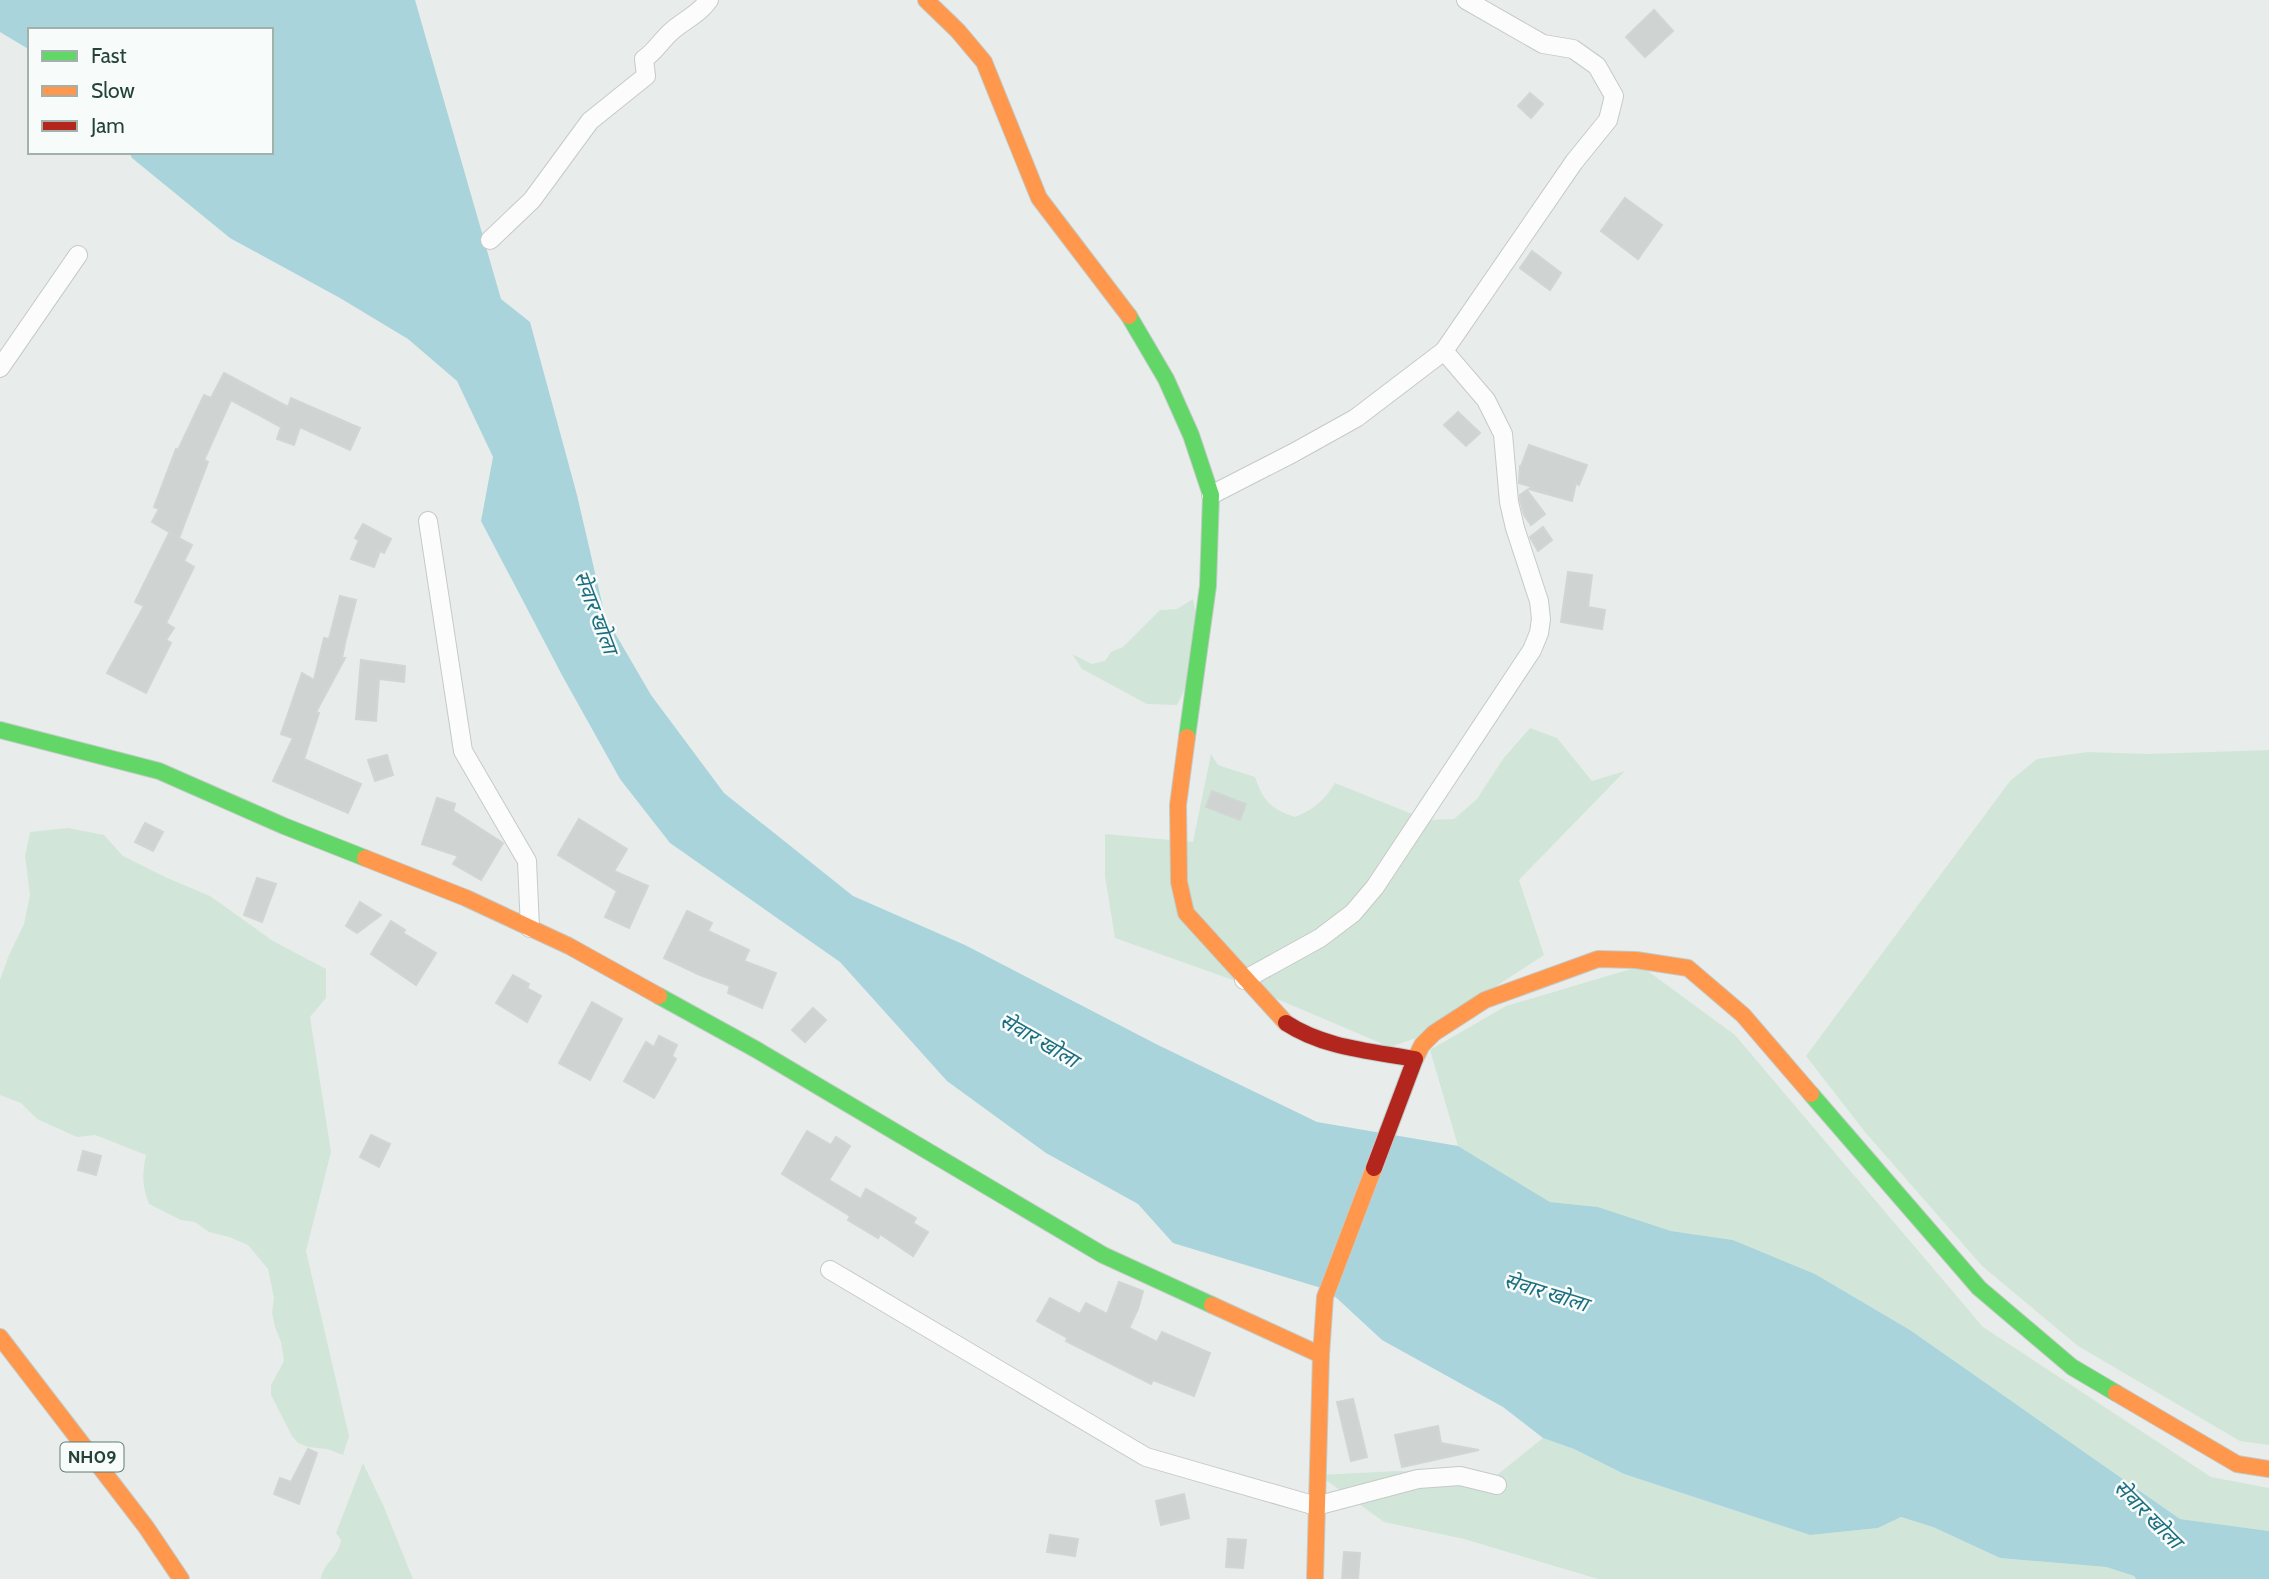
<svg xmlns="http://www.w3.org/2000/svg" width="2269" height="1579" font-family="Cabin,'Noto Sans Devanagari',sans-serif">
<style>
.green{fill:#d1e6d8}
.water{fill:#a9d4db}
.building{fill:#cfd4d2;stroke:#d1d6d4;stroke-width:2}
.lines{fill:none;stroke-linecap:round;stroke-linejoin:round}
.street-casing{stroke:#c5cac8;stroke-width:20}
.fast-casing{stroke:#c3cbc8;stroke-width:18}
.slow-casing{stroke:#c3cbc8;stroke-width:18}
.jam-casing{stroke:#c3cbc8;stroke-width:18}
.street{stroke:#fcfcfc;stroke-width:18}
.fast{stroke:#63d668;stroke-width:16}
.slow{stroke:#ff974d;stroke-width:16}
.jam{stroke:#b3261e;stroke-width:16}
.labels{text-anchor:middle;dominant-baseline:central;stroke-width:5;stroke-linejoin:round;paint-order:stroke}
.shield{fill:#f7fbf9;stroke:#637a73;stroke-width:2}
.shield-label{font-size:18px;font-weight:bold;fill:#24423a}
.water-label{font-size:21px;font-style:italic;fill:#1c6f80;stroke:#f7fbf9}
</style>
<rect width="100%" height="100%" fill="#e8edeb"/>
<g class="green">
<path d="M1193 599 1200 635 1187 685 1177 705 1147 704 1082 669 1072 654 1092 664 1105 661 1111 652 1123 647 1160 610 1177 609Z"/>
<path d="M1530 728 1557 738 1592 781 1625 771 1519 880 1544 955 1416 1038 1390 1047 1230 979 1115 938 1105 876V834L1193 842 1211 754 1218 765 1255 777C1264 802 1270 808 1295 817 1314 809 1324 801 1335 783L1427 820 1454 819 1477 799 1503 759Z"/>
<path d="M2269 750V1445L2240 1441 2078 1346 1982 1266 1865 1132 1806 1056 2010 781 2037 759 2088 752 2148 754Z"/>
<path d="M68 828 104 835 123 856 165 877 210 896 273 941 326 969V998L310 1017 331 1152 306 1251 349 1436 343 1455 327 1449 308 1447 298 1443 292 1436 271 1395V1385L284 1361 281 1342 275 1327 272 1313 274 1298 268 1269 248 1245 229 1237 209 1232 195 1222 181 1220 149 1204C142 1186 142 1174 146 1155L95 1135 77 1137 37 1119 21 1103 0 1095V980L9 955 24 924 30 895 25 856 30 832Z"/>
<path d="M1641 966 1735 1035 1983 1327 2211 1477 2269 1488V1531L2180 1519 1910 1330 1815 1274 1733 1240 1671 1231 1598 1207 1550 1202 1458 1146 1430 1050 1506 1006Z"/>
<path d="M1543 1438 1574 1449 1624 1474 1810 1535 1878 1528 1901 1517 1933 1527 2000 1558 2106 1567 2134 1576 2136 1579H1598L1464 1539 1384 1522 1319 1475 1397 1471 1497 1475Z"/>
<path d="M363 1463 384 1507 413 1579H321C323 1563 339 1557 341 1540L336 1533Z"/>
</g>
<path class="water" d="M0 0H415L501 299 530 322 577 495 605 616 651 695 724 793 853 896 965 945 1156 1044 1317 1122 1458 1146 1550 1202 1598 1207 1671 1231 1733 1240 1815 1274 1910 1330 2180 1519 2269 1531V1579H2136L2134 1576 2106 1567 2000 1558 1933 1527 1901 1517 1878 1528 1810 1535 1624 1474 1574 1449 1543 1438 1503 1407 1382 1340 1328 1290 1173 1243 1138 1204 1046 1153 947 1081 840 962 670 843 620 779 563 677 481 521 493 457 457 381 408 339 340 298 230 238 132 158 129 152H271V30H30V50L0 32Z"/>
<g class="building">
<path d="M1654 10 1673 31 1645 57 1626 37Z"/>
<path d="M1530 93 1543 104 1531 118 1518 106Z"/>
<path d="M1625 198 1662 225 1638 259 1601 231Z"/>
<path d="M1532 251 1561 273 1550 290 1520 268Z"/>
<path d="M224 373 288 407 291 398 360 428 350 450 300 427 294 445 277 439 281 427 231 400 204 460 208 462 179 538 152 522 159 509 154 507 176 449 178 450 204 395 211 398Z"/>
<path d="M1458 412 1480 433 1466 446 1444 425Z"/>
<path d="M1529 445 1587 465 1579 485 1576 483 1572 501 1529 489 1532 487 1519 483 1520 466H1521Z"/>
<path d="M1527 490 1545 514 1531 525 1524 515 1520 500V495Z"/>
<path d="M363 524 391 539 384 553 380 551 374 567 351 559 359 540 355 538Z"/>
<path d="M1543 527 1552 540 1538 551 1530 537Z"/>
<path d="M169 533 192 545 184 561 194 567 166 623 174 628 166 640 171 643 146 693 107 673 144 606 135 602Z"/>
<path d="M1568 572 1592 575 1588 607 1605 610 1602 629 1561 622Z"/>
<path d="M340 596 356 600 345 643 342 658H345L316 712 319 713 304 759 361 784 348 813 273 781 293 738 281 734 302 673 314 680 324 638 329 639Z"/>
<path d="M361 660 405 666 404 682 379 679 376 721 356 719Z"/>
<path d="M387 755 393 775 375 781 368 760Z"/>
<path d="M1212 791 1246 804 1240 820 1206 807Z"/>
<path d="M437 798 455 804 453 811 503 843 481 880 453 864 458 856 422 844Z"/>
<path d="M579 819 627 849 614 871 648 886 629 928 605 917 617 891 558 855Z"/>
<path d="M145 823 163 832 153 851 135 842Z"/>
<path d="M257 878 276 884 262 922 244 915Z"/>
<path d="M360 902 381 915 357 933 346 926Z"/>
<path d="M687 911 712 923 708 931 749 950 744 961 776 973 762 1008 728 993 730 986 700 975 664 958Z"/>
<path d="M391 921 405 930 403 933 436 953 416 985 371 954Z"/>
<path d="M513 975 529 984 527 988 541 996 527 1022 496 1003Z"/>
<path d="M592 1002 622 1019 590 1080 559 1063Z"/>
<path d="M813 1008 826 1020 805 1042 792 1030Z"/>
<path d="M659 1036 677 1045 672 1056 676 1059 654 1098 624 1081 646 1042 654 1047Z"/>
<path d="M807 1131 831 1145 836 1137 850 1146 829 1180 861 1199 866 1189 916 1218 913 1223 928 1232 913 1256 880 1234 878 1238 848 1220 850 1216 782 1174Z"/>
<path d="M371 1135 390 1144 379 1167 360 1157Z"/>
<path d="M83 1151 101 1156 96 1175 78 1170Z"/>
<path d="M1119 1282 1143 1291 1138 1309 1129 1328 1157 1342 1162 1332 1210 1353 1194 1396 1153 1380 1151 1384 1066 1341 1068 1338 1037 1321 1050 1298 1080 1314 1086 1303 1107 1314Z"/>
<path d="M1353 1399 1367 1457 1351 1461 1337 1402Z"/>
<path d="M1438 1426 1441 1443 1479 1450 1402 1467 1395 1435Z"/>
<path d="M308 1449 317 1453 299 1504 274 1494 280 1478 291 1482Z"/>
<path d="M1184 1494 1189 1518 1161 1525 1156 1501Z"/>
<path d="M1050 1535 1078 1539 1075 1556 1047 1552Z"/>
<path d="M1228 1539 1246 1540 1243 1568 1226 1567Z"/>
<path d="M1344 1552 1360 1553 1358 1579H1342Z"/>
</g>
<g class="lines">
<g class="street-casing">
<g id="street">
<path d="M490 240 532 200 590 121 646 76 644 59C656 51 662 39 673 30 686 19 699 14 709 0"/>
<path d="M0 368 78 255"/>
<path d="M1211 495 1293 453 1356 418 1444 351 1574 162 1608 120 1614 96 1597 66 1573 49 1543 44 1466 0"/>
<path d="M428 521 463 751 527 861 530 928"/>
<path d="M1244 980 1320 938 1353 913 1375 887 1532 650 1539 633 1541 619 1539 601 1515 528 1509 502 1503 434 1486 400 1444 351"/>
<path d="M830 1270 1146 1457 1316 1506 1418 1479 1460 1476 1497 1485"/>
</g>
</g>
<g class="fast-casing">
<g id="fast">
<path d="M1129 316 1166 379 1191 435 1211 495 1208 586 1187 737"/>
<path d="M0 730 159 771 284 826 365 858"/>
<path d="M659 996 757 1050 1103 1255 1212 1305"/>
<path d="M1811 1094 1979 1288 2072 1367 2116 1393"/>
</g>
</g>
<g class="slow-casing">
<g id="slow">
<path d="M926 0 958 31 984 62 1039 198 1129 316"/>
<path d="M1187 737 1178 805 1179 882 1186 913 1286 1023"/>
<path d="M365 858 466 898 569 946 659 996"/>
<path d="M1415 1059 1422 1045 1434 1033 1485 1000 1598 959 1636 960 1688 968 1743 1015 1811 1094"/>
<path d="M1212 1305 1321 1355"/>
<path d="M0 1337 146 1527 181 1579"/>
<path d="M2116 1393 2237 1464 2269 1469"/>
<path d="M1315 1579 1321 1355 1325 1297 1374 1168"/>
</g>
</g>
<g class="jam-casing">
<path id="jam" d="M1286 1023C1324 1048 1371 1051 1415 1059L1374 1168"/>
</g>
<use href="#street" class="street"/>
<use href="#fast" class="fast"/>
<use href="#slow" class="slow"/>
<use href="#jam" class="jam"/>
</g>
<g class="labels">
<rect class="shield" x="60.5" y="1442.5" width="63" height="29" rx="5"/>
<g class="shield-label">
<text x="92" y="1457">NH09</text>
</g>
<g class="water-label">
<text transform="translate(596 612) rotate(69)">सेवार खोला</text>
<text transform="translate(1039 1040) rotate(30)">सेवार खोला</text>
<text transform="translate(1546 1292) rotate(17)">सेवार खोला</text>
<text transform="translate(2148 1514) rotate(45)">सेवार खोला</text>
</g>
</g>
<rect x="28" y="28" width="245" height="126" fill="#f7fbf9" stroke="#a3b1ad" stroke-width="2"/>
<rect x="42" y="51" width="35" height="10" fill="#63d668" stroke="#a3b1ad" stroke-width="2"/>
<text x="91" y="63" font-size="21" fill="#24423a">Fast</text>
<rect x="42" y="86" width="35" height="10" fill="#ff974d" stroke="#a3b1ad" stroke-width="2"/>
<text x="91" y="98" font-size="21" fill="#24423a">Slow</text>
<rect x="42" y="121" width="35" height="10" fill="#b3261e" stroke="#a3b1ad" stroke-width="2"/>
<text x="91" y="133" font-size="21" fill="#24423a">Jam</text>
</svg>
